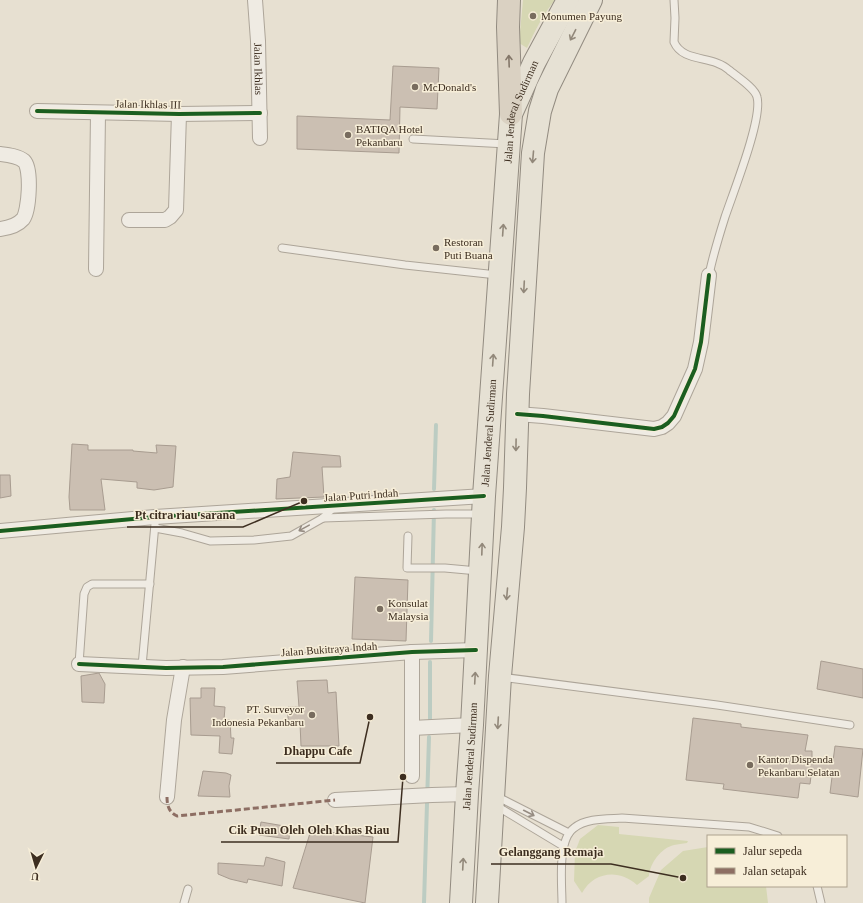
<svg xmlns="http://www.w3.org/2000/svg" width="863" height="903" font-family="Georgia,serif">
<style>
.green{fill:#d6d7b3}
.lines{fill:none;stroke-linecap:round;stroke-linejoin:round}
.stream{stroke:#bcccc2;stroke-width:4}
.building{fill:#cbbfb2;stroke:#a89c90}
.lane-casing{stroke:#ada599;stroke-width:9}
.street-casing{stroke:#ada599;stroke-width:16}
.primary-casing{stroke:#928b80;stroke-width:24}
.highway-casing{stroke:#928b80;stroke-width:24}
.lane{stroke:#efebe3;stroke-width:7}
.street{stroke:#efebe3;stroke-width:14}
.primary{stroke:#e6e1d4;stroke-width:22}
.highway{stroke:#dad1c2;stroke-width:22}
.quiet{stroke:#8d6e63;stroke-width:3;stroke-dasharray:6 3;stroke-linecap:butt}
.cycleway-casing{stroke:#f7eed8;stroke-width:6}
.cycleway{stroke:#1b5e20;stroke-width:4}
.oneway{stroke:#92887a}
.oneway2{stroke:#847769}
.oneway3{stroke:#968c82}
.poi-dot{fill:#786c5e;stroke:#f7eed8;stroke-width:1.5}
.labels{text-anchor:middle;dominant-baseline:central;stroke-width:3;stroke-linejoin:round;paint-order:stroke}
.poi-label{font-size:11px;fill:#3d2e20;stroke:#f7eed8;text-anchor:start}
.street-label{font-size:11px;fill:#3d2e20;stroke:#f7eed8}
.leader{fill:none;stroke:#3d2e20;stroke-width:1.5}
.callout-dot{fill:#3d2e20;stroke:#f7eed8;stroke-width:1.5}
.callout-label{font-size:12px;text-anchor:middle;font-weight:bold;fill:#3d2e20;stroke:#f7eed8;stroke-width:3;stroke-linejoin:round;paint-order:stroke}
</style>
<rect width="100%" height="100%" fill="#e7e0d1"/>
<g class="green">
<path d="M523 0H555C543 14 535 31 527 48L519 43Z"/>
<path d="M598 825 619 827V834L688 841 687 843C682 844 678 844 674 845 661 848 650 863 649 876L637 885C620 869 594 871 582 893L574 881 575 852 580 839Z"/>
<path d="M708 847V886H766L768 903H649V898L661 870 683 851Z"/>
</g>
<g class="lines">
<g class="stream">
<path d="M434 489 436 425"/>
<path d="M431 641 434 510"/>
<path d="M430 721V662"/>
<path d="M424 903 429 737"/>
</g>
</g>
<g class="building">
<path d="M393 66 439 68 437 109 400 107 399 153 297 149V116L390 120Z"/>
<path d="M72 444 88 445V450H133V451L157 453 156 445 176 446 173 487 154 490 137 488V482L101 479 105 510H70L69 497Z"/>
<path d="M293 452 340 456 341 467H322L324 497 276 499 277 479 290 477Z"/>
<path d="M0 475H10L11 496 0 498Z"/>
<path d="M355 577 408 580 406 641 352 639Z"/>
<path d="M821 661 863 669V698L817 689Z"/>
<path d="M99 673 105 684 104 703 82 702 81 676Z"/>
<path d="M327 680 328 693 336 692 339 746H301L300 723 288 722V707H299L297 681Z"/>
<path d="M201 688H215L214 706 225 707 224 720H230L231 738H234L232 754 219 753 220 736 191 735 190 698H201Z"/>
<path d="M693 718 741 724V727L808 735 805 751H812V759L833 761 835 746 863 749 858 797 830 793 832 777 811 776 810 784 800 783 798 798 723 789 724 784 686 780Z"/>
<path d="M203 771 226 773 231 775 229 786 230 797 198 796Z"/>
<path d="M261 822 290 827 289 839 259 835Z"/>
<path d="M311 830 373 837 365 903 293 888Z"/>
<path d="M266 857 285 862 282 886 248 879 247 883 230 879 218 874V863L264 866Z"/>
</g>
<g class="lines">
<g class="lane-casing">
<g id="lane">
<path d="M674 0 675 18 674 42C683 63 713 55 729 70 736 76 755 88 757 97 763 118 733 193 725 217 719 236 713 255 709 275"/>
<path d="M413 139 507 144"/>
<path d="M282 248 405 265 497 275"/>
<path d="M323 518 446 514H482"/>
<path d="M155 528 182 533 210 541 254 540 291 536 323 518 334 507"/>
<path d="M408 536 407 568H445L478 571"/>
<path d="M79 664 84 594 87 587 92 584H150"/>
<path d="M142 666 155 524"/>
<path d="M501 677 717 705 850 725"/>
<path d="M496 796 569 833"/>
<path d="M495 805 563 846"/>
<path d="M817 886 821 903"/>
<path d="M184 903 188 889"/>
<path d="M562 903C562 884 557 840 574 828 586 818 607 819 622 818L749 827 778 836"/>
</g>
</g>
<g class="street-casing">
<g id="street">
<path id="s1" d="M255 0 258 41 260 138"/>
<path d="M37 111 179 114 260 113"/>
<path d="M0 154C8 155 18 156 24 161 32 169 29 211 23 219 17 226 8 228 0 229"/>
<path d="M129 220H165L170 217 176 210 179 114"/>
<path d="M96 269 98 113"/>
<path d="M517 414 543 416 654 429 662 427 668 423 674 416 695 369 701 342 709 275"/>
<path d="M0 531 155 517 484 496"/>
<path d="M412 652V728L472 725"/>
<path d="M79 664 166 668 223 667 412 652 476 650"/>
<path d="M412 728V776"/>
<path d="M167 797 174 720 183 667"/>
<path d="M335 800 432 795 467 794"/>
</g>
</g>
<g class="primary-casing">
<g id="primary">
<path id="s2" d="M461 903 467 794 472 725 484 496 511 114 534 63 568 0"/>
<path d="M487 903 500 676 513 527 515 488 518 394 533 153 540 111 547 89 591 0"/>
</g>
</g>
<g class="highway-casing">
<path id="highway" d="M509 0 508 27 511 114"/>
</g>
<use href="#lane" class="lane"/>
<use href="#street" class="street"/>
<use href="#primary" class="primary"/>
<use href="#highway" class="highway"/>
<path class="quiet" d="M167 797C167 806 169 812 177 816L335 800"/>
<g class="cycleway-casing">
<g id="cycleway">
<path d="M37 111 179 114 260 113"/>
<path d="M517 414 543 416 654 429 662 427 668 423 674 416 695 369 701 342 709 275"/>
<path d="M0 531 155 517 484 496"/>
<path d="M79 664 166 668 223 667 412 652 476 650"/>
</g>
</g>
<use href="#cycleway" class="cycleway"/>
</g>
<defs><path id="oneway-shaft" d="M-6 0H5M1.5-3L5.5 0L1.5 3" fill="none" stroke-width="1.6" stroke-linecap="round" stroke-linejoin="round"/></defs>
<g class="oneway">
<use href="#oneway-shaft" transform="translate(573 35) rotate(117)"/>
<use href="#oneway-shaft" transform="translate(533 157) rotate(95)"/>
<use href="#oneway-shaft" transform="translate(503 230) rotate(-86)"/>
<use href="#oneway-shaft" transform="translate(524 287) rotate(93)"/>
<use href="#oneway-shaft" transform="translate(493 360) rotate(-86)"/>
<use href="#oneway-shaft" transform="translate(516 445) rotate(91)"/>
<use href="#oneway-shaft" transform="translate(482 549) rotate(-88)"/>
<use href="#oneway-shaft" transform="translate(507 594) rotate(95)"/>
<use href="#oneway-shaft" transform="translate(475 678) rotate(-87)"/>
<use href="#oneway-shaft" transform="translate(498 723) rotate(93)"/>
<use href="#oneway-shaft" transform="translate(463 864) rotate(-87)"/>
</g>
<use class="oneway2" href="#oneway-shaft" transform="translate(509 61) rotate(-92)"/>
<g class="oneway3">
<use href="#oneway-shaft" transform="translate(304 528) rotate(151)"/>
<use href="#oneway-shaft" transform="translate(529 813) rotate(27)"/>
</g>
<g class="poi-dot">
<circle cx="533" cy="16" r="4"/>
<circle cx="415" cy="87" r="4"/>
<circle cx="348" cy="135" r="4"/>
<circle cx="436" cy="248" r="4"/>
<circle cx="380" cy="609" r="4"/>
<circle cx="312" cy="715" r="4"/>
<circle cx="750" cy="765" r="4"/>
</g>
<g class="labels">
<g class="poi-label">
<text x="541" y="16">Monumen Payung</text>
<text x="423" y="87">McDonald's</text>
<text x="356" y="129">BATIQA Hotel<tspan x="356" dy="13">Pekanbaru</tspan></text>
<text x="444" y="242">Restoran<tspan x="444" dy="13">Puti Buana</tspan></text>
<text x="388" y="603">Konsulat<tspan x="388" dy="13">Malaysia</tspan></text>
<text x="304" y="709" text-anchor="end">PT. Surveyor<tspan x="304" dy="13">Indonesia Pekanbaru</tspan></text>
<text x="758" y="759">Kantor Dispenda<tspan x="758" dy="13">Pekanbaru Selatan</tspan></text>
</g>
<g class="street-label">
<text stroke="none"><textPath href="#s1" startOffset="69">Jalan Ikhlas</textPath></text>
<text transform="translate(148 104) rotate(1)">Jalan Ikhlas III</text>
<text stroke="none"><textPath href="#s2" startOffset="795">Jalan Jenderal Sudirman</textPath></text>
<text stroke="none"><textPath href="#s2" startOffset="471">Jalan Jenderal Sudirman</textPath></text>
<text transform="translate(361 495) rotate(-4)">Jalan Putri Indah</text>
<text transform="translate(329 649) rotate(-4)">Jalan Bukitraya Indah</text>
<text stroke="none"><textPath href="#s2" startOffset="147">Jalan Jenderal Sudirman</textPath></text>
</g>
</g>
<path class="leader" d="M304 501L243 527H127M370 717L360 763H276M403 777L398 842H221M683 878L611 864H491"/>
<g class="callout-dot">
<circle cx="304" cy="501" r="4"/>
<circle cx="370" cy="717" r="4"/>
<circle cx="403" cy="777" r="4"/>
<circle cx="683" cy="878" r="4"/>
</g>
<g class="callout-label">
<text x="185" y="519">Pt citra riau sarana</text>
<text x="318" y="755">Dhappu Cafe</text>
<text x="309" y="834">Cik Puan Oleh Oleh Khas Riau</text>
<text x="551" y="856">Gelanggang Remaja</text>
</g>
<rect x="707" y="835" width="140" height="52" fill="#f7eed8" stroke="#ada18e"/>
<rect x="715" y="848" width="20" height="6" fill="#1b5e20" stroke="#ada18e"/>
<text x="743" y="855" font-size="12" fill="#3d2e20">Jalur sepeda</text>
<rect x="715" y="868" width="20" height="6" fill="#8d6e63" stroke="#ada18e"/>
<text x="743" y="875" font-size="12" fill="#3d2e20">Jalan setapak</text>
<g transform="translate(36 867) rotate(185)" stroke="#f7eed8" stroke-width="3" paint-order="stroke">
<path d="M0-3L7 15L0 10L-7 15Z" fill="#3d2e20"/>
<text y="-6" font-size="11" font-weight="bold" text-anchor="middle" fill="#3d2e20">U</text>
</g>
</svg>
